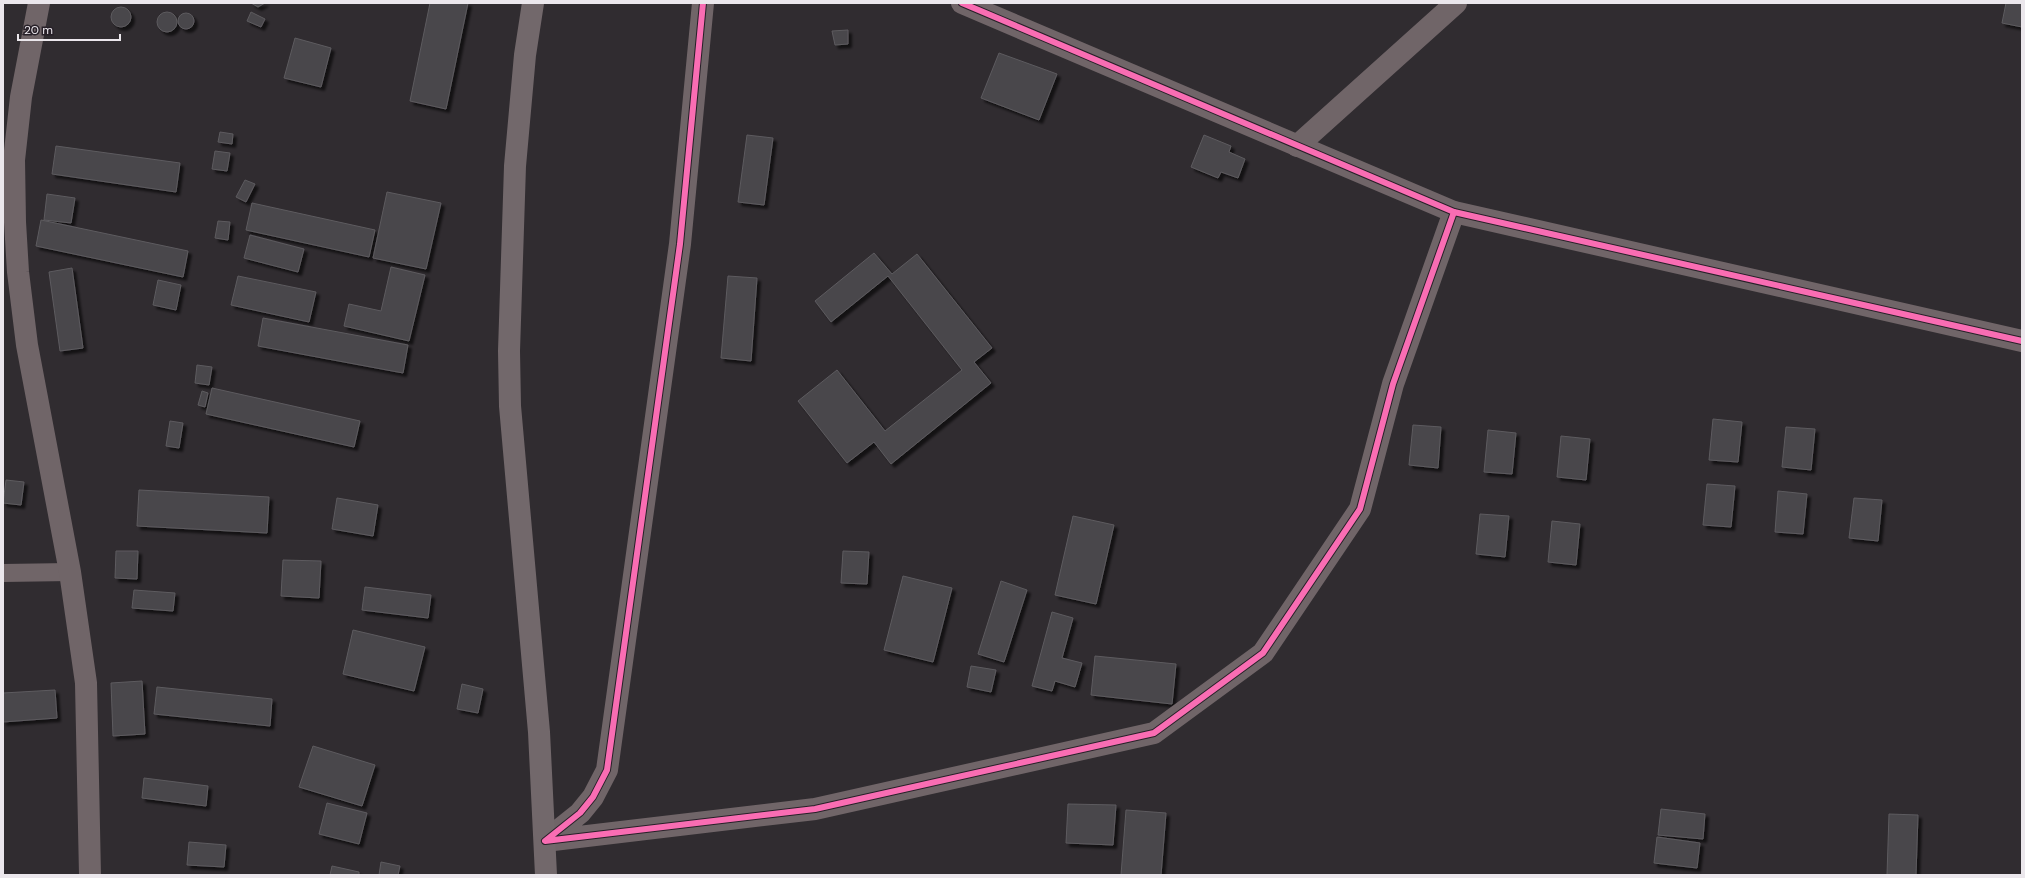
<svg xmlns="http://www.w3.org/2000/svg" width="2025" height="878" font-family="'DM Sans',sans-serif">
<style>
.building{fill:#49474b;stroke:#5d5b5f;filter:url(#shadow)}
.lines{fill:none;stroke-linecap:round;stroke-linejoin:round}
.lane{stroke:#706568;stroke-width:18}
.street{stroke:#706568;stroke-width:22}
.secondary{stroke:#72686b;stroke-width:22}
.cycleway-casing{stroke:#272028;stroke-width:8}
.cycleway{stroke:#f96db3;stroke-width:6}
</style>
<defs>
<filter id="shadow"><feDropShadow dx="3.5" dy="3.5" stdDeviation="1" flood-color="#0009"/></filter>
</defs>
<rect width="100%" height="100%" fill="#302c30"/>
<g class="building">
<path d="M251 3H265L258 7Z"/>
<path d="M430 3H468L446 109 410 101Z"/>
<path d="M2006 3H2022V27L2002 23Z"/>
<circle cx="121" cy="17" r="10"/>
<path d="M251 12 265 19 261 27 247 21Z"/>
<circle cx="167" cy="22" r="10"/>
<circle cx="186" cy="21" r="8"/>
<path d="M848 30V44L835 45 832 31Z"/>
<path d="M295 38 331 48 321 87 284 78Z"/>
<path d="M999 53 1057 74 1039 120 981 98Z"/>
<path d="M220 132 233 134 232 144 218 142Z"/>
<path d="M747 135 773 138 764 205 738 202Z"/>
<path d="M1204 135 1231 146 1229 152 1245 159 1238 178 1221 172 1218 178 1191 167Z"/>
<path d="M56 146 180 163 176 192 52 174Z"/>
<path d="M215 151 230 153 227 171 212 169Z"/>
<path d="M245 180 255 184 246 202 236 197Z"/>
<path d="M387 192 441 203 426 269 373 258Z"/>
<path d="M47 194 75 198 71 223 44 220Z"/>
<path d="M252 203 375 230 369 257 246 230Z"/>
<path d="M41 220 188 251 183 277 36 246Z"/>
<path d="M218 221 230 222 228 240 215 238Z"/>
<path d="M250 235 304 249 298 272 244 258Z"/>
<path d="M874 253 892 274 917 254 992 348 974 362 991 383 891 464 874 442 847 463 798 401 837 370 885 431 962 370 888 276 831 322 815 301Z"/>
<path d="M391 267 425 275 409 341 344 326 349 304 381 311Z"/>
<path d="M72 268 83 348 60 351 49 272Z"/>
<path d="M238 276 316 292 309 322 231 305Z"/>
<path d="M728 276 757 278 751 361 721 358Z"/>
<path d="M158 280 181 285 176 310 153 305Z"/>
<path d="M263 318 408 345 403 373 258 346Z"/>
<path d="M197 365 212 367 209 385 195 383Z"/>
<path d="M212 388 360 421 354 447 206 414Z"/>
<path d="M202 391 208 393 205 407 198 405Z"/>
<path d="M1713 419 1742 422 1738 462 1709 460Z"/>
<path d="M170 421 183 423 179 448 166 446Z"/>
<path d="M1413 425 1441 427 1438 468 1409 465Z"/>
<path d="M1786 427 1815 429 1811 470 1782 467Z"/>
<path d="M1488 430 1516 433 1512 474 1484 472Z"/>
<path d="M1561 436 1590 439 1586 480 1557 477Z"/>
<path d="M6 480 24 482 21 505 3 503Z"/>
<path d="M1707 484 1735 486 1731 527 1703 525Z"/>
<path d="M139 490 269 497 267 533 137 526Z"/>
<path d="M1778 491 1807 494 1803 534 1775 532Z"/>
<path d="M337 498 378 505 373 536 332 529Z"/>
<path d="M1854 498 1882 500 1878 541 1849 538Z"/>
<path d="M1480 514 1509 516 1505 557 1476 554Z"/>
<path d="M1073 516 1114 525 1096 604 1055 595Z"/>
<path d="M1552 521 1580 524 1576 565 1548 562Z"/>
<path d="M116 551H138L137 579 115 578Z"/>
<path d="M843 551 869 552 867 584 841 583Z"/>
<path d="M283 560 321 561 319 598 281 596Z"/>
<path d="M903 576 952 588 933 662 884 650Z"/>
<path d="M1001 581 1027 590 1004 662 978 654Z"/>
<path d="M365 587 431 595 428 618 362 610Z"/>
<path d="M134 590 175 593 173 611 132 608Z"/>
<path d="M1052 612 1073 618 1062 658 1082 663 1075 687 1055 681 1052 691 1032 686Z"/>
<path d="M353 630 425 647 414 691 343 674Z"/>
<path d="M1095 656 1176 664 1172 704 1091 695Z"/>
<path d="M971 666 996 670 991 692 967 687Z"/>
<path d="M142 681 145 734 113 736 111 683Z"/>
<path d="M462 684 483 689 478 713 457 709Z"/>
<path d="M157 687 272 699 270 726 154 714Z"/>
<path d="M55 690 57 718 3 722V693Z"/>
<path d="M313 746 375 765 362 806 299 787Z"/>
<path d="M144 778 208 786 206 806 142 798Z"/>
<path d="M327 803 367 813 359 844 319 834Z"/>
<path d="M1068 804 1116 805 1113 845 1066 843Z"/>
<path d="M1661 809 1705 814 1703 839 1658 835Z"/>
<path d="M1126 810 1166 813 1161 875H1121Z"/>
<path d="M1889 814 1918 815 1916 875H1887Z"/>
<path d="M1657 837 1700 843 1697 868 1654 863Z"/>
<path d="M189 842 226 845 224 867 187 865Z"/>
<path d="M381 862 400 866 398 875H379Z"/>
<path d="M332 866 359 872V875H330Z"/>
</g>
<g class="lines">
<path class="lane" d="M3 573 70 572"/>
<g class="street">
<path d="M39 3 21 97 14 160 15 222 18 272 27 345 70 572 86 683 90 875"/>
<path d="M703 3 680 244 607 770 593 797 580 813 545 841 815 809 1154 733 1263 653 1360 509 1393 384 1454 212"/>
<path d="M962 3 1454 212 2022 341"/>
<path d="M1297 146 1456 3"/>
</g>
<path class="secondary" d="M533 3 525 55 515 166 509 351 510 406 539 732 546 875"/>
<g class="cycleway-casing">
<g id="cycleway">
<path d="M703 3 680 244 607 770 593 797 580 813 545 841 815 809 1154 733 1263 653 1360 509 1393 384 1454 212"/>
<path d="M962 3 1454 212 2022 341"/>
</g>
</g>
<use href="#cycleway" class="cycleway"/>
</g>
<rect width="2025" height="878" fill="none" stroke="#ebe7ec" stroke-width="8"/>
<path d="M18 34v6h102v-6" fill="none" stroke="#ebe7ec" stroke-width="2"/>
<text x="24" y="34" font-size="12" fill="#ebe7ec" stroke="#272028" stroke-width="3" paint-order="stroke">20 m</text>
</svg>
